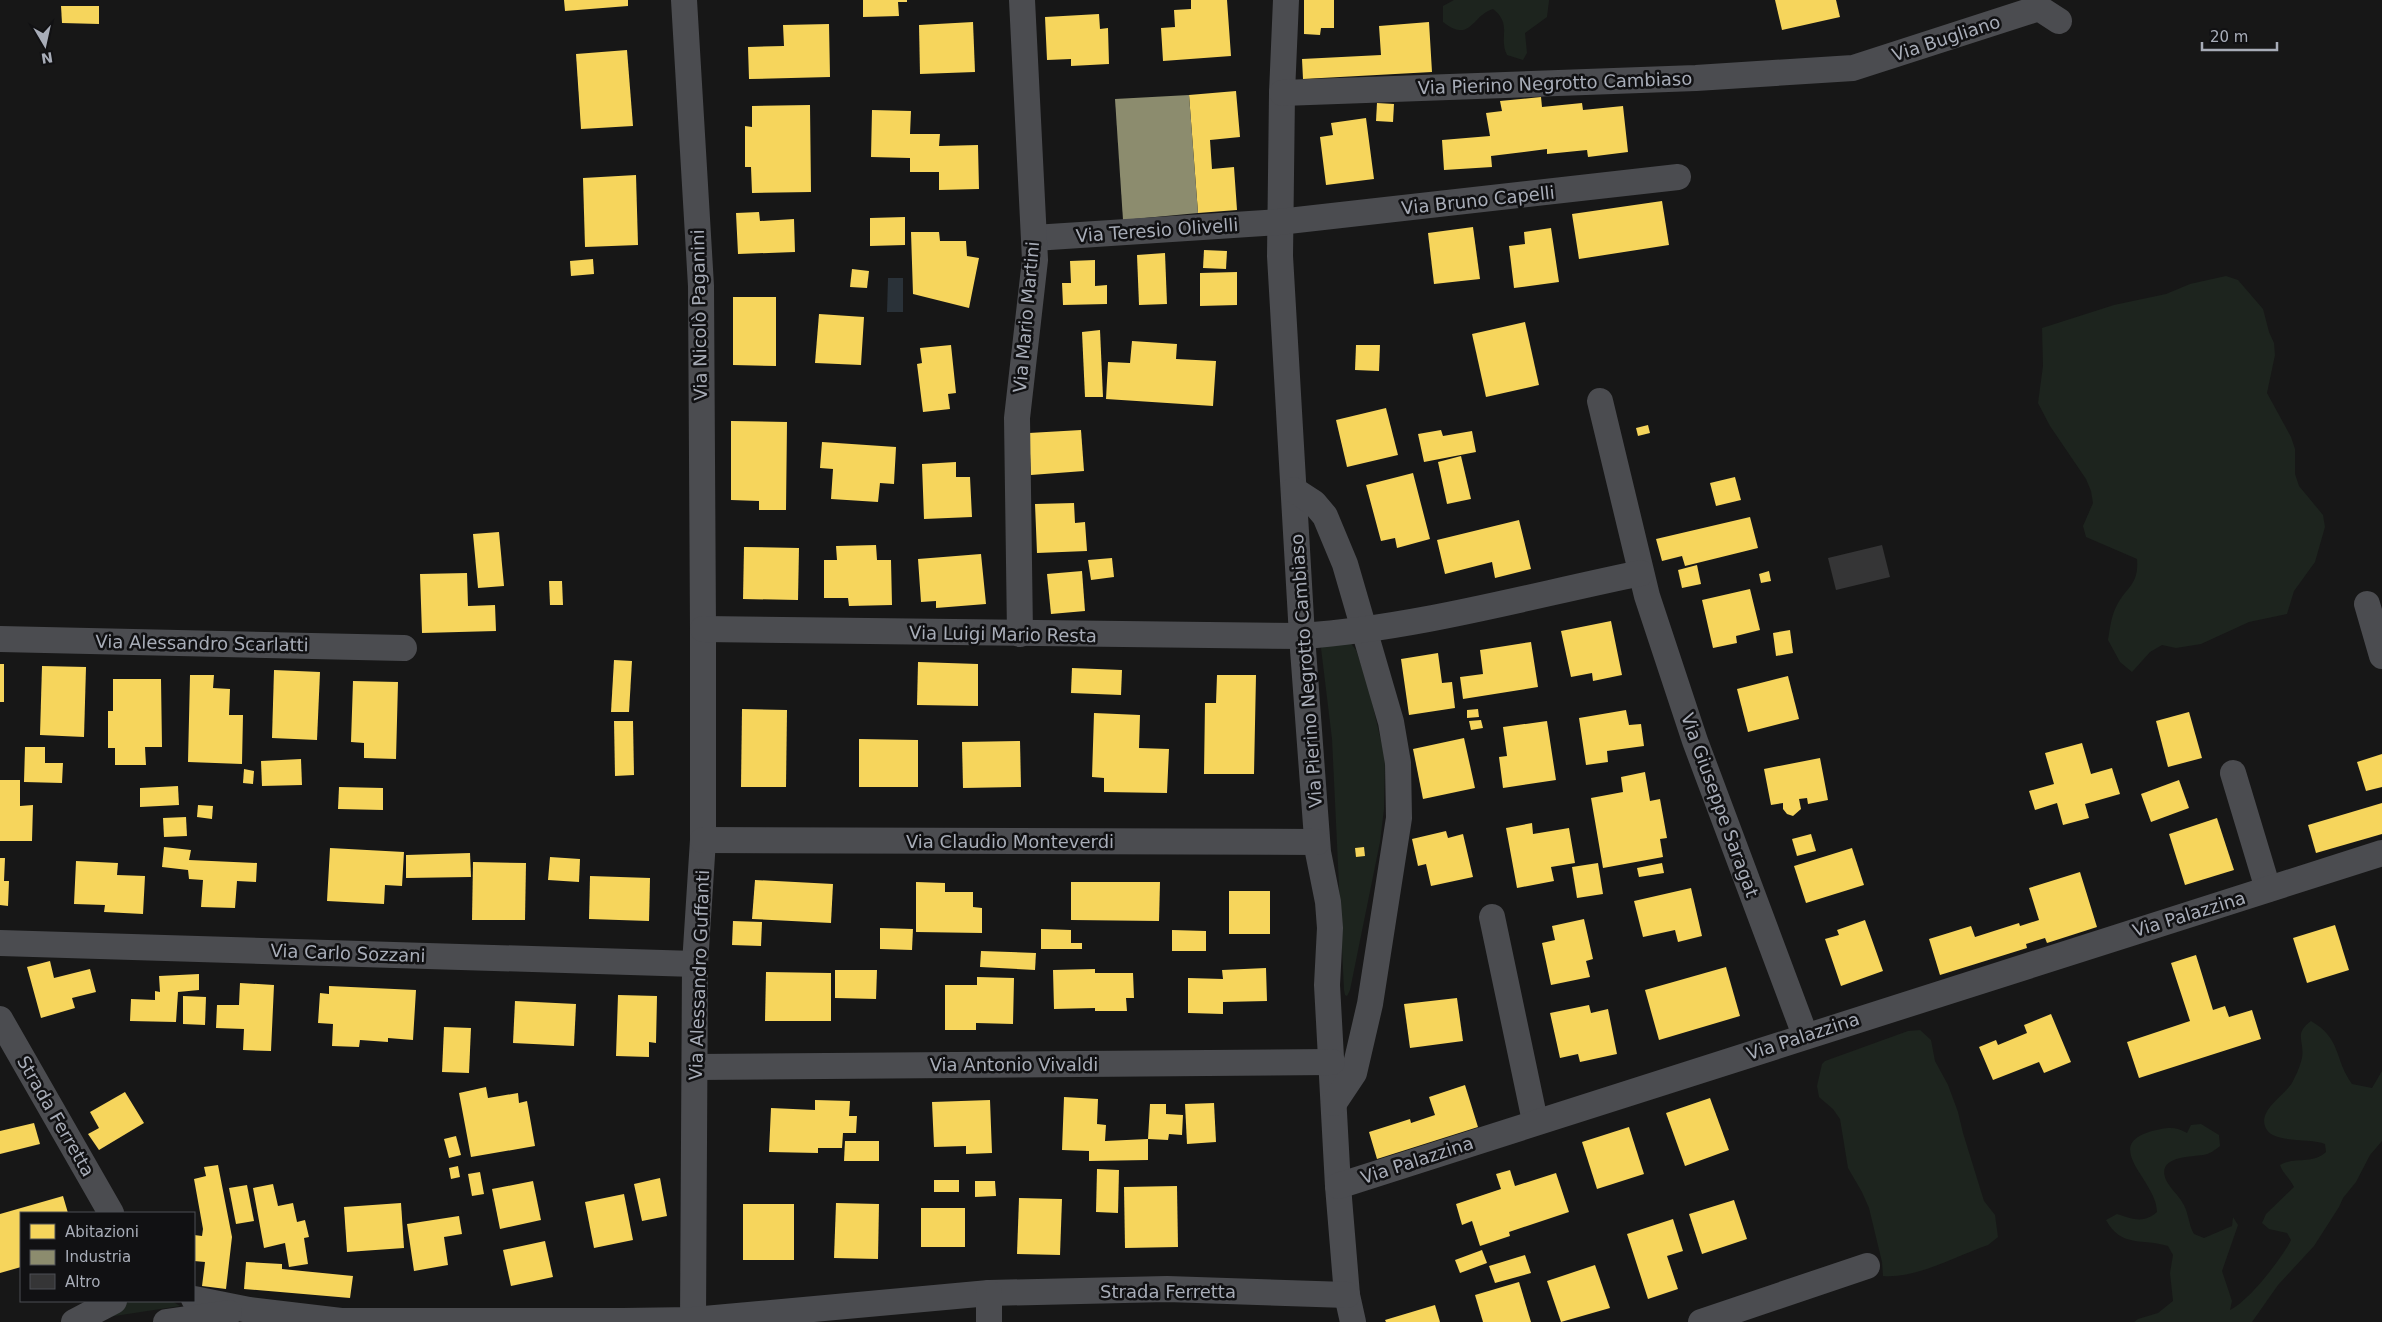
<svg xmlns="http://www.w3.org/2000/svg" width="2382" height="1322" font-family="'DejaVu Sans',sans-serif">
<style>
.green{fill:#1d241e}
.water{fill:#2a3239}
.homes{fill:#f6d55c}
.industry{fill:#8c8c6e}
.building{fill:#353536}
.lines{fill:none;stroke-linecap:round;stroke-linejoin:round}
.minor{stroke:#4b4c50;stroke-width:26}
.labels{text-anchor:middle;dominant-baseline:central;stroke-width:5;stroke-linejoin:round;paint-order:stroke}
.street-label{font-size:18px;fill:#a8adb8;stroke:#111113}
</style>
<rect width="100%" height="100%" fill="#171717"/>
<g class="green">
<path d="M1454 0H1549V1L1547 17 1525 33 1527 53 1523 60 1507 55C1498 37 1513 25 1493 9 1472 15 1471 44 1443 22V6Z"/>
<path d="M2226 276 2238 280 2263 309 2269 332 2274 343 2275 355 2267 393 2291 437 2295 449V474L2299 486 2323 515 2325 527 2315 562 2294 591 2287 614 2249 622 2201 644 2176 648 2162 645 2150 652 2132 672 2120 662 2108 640C2110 629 2111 616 2117 605 2127 586 2139 585 2137 559L2086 537 2083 526 2093 503 2091 491 2086 479 2050 426 2038 403 2043 366 2042 328 2114 305 2166 294 2190 284Z"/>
<path d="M1349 641 1356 650 1368 685 1385 758 1384 809 1380 842 1350 990 1347 996 1345 995 1344 990 1332 739 1321 648 1326 642Z"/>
<path d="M2311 1021C2342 1039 2334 1059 2352 1084L2372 1088 2382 1071V1141L2370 1155 2356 1182 2343 1198 2339 1207 2314 1246 2278 1285 2252 1322H2134L2138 1319 2158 1313 2173 1301 2170 1273 2173 1255 2168 1246C2142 1238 2121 1248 2106 1220L2117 1214C2133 1219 2143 1224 2157 1212 2157 1179 2094 1142 2161 1129 2172 1127 2178 1128 2187 1133L2191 1125 2201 1124 2219 1135 2220 1146C2215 1150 2210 1154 2203 1155 2190 1157 2156 1156 2166 1180 2170 1188 2178 1195 2182 1202 2189 1212 2188 1224 2194 1234L2204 1238 2232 1226 2233 1217 2238 1225 2222 1271 2232 1301 2230 1310C2248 1302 2283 1257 2291 1240L2287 1233 2269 1229 2262 1223 2266 1214 2294 1187C2290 1178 2283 1174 2280 1165 2296 1156 2312 1165 2326 1152L2325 1144C2311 1138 2275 1143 2267 1130 2255 1112 2284 1096 2292 1083 2296 1075 2300 1067 2302 1058 2305 1041 2293 1034 2311 1021Z"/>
<path d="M1920 1030 1931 1040 1935 1061 1948 1085 1958 1112 1963 1133 1984 1201 1995 1215 1998 1237 1988 1245C1956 1256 1916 1279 1883 1276L1882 1262 1869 1208 1862 1192 1848 1168 1840 1119 1833 1109 1819 1097 1817 1086 1822 1064 1825 1061 1908 1031Z"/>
<path d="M131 1301H172L180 1306 95 1319Z"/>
</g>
<path class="water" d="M888 278H903V312H887Z"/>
<g class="homes">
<path d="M564 0H628V6L565 11Z"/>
<path d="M863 0H907V2H898L899 16 863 17Z"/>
<path d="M1191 0H1227L1231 56 1163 61 1161 28 1175 27 1174 10 1191 9Z"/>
<path d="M1304 0H1334V28H1321L1320 35 1304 34Z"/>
<path d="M1775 0H1836L1840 17 1782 30Z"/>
<path d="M61 6H99V24L62 23Z"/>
<path d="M1099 14 1100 29 1108 28 1109 64 1071 66V59L1047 60 1045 17Z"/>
<path d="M973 22 975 72 920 74 919 25Z"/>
<path d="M1429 22 1432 72 1303 79 1302 59 1381 55 1379 26Z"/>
<path d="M829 24 830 77 749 79 748 47 784 46 783 25Z"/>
<path d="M627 50 633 126 581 129 576 54Z"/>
<path d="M1236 91 1240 137 1210 140 1212 169 1234 167 1237 210 1198 213 1189 95Z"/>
<path d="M1541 97 1542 107 1582 103 1583 110 1623 106 1628 152 1588 157 1587 150 1547 154V149L1491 156 1492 167 1444 170 1442 140 1490 136 1486 113 1502 111 1500 101Z"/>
<path d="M1377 103 1394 104 1393 122 1376 121Z"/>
<path d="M810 105 811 192 752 193 751 167H745V126L752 127V106Z"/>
<path d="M872 110 911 111 910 134H940L939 146 978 145 979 189 939 190V172H910V158L871 157Z"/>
<path d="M1366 118 1374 179 1326 185 1320 137 1333 135 1331 123Z"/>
<path d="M636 175 638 245 585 247 583 178Z"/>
<path d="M1662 201 1669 245 1579 259 1572 214Z"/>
<path d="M759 212 760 221 794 219 795 252 738 254 736 213Z"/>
<path d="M905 217V245L870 246V218Z"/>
<path d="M1473 227 1480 279 1434 284 1428 233Z"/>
<path d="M1551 228 1559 282 1514 288 1509 246 1525 244 1524 232Z"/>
<path d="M911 232H939L940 241H966L967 256 979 258 969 308 913 294Z"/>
<path d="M1204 250 1227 251 1226 269 1203 268Z"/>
<path d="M1165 253 1167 304 1139 305 1137 255Z"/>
<path d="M593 259 594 274 571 276 570 261Z"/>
<path d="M1095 260V286L1107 285V304L1063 305 1062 283H1071L1070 261Z"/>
<path d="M852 269 869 271 867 288 850 287Z"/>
<path d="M1237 272V305L1200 306V273Z"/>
<path d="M733 297H776V366L733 365Z"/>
<path d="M819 314 864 317 861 365 815 363Z"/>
<path d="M1525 322 1539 385 1486 397 1472 334Z"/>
<path d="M1100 330 1103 397H1085L1082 332Z"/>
<path d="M1132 341 1177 344 1176 359 1216 361 1213 406 1106 399 1108 362 1130 363Z"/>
<path d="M951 345 956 393 948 394 950 409 923 412 917 364 922 363 920 348Z"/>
<path d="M1356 345H1380L1379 371 1355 370Z"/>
<path d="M1386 408 1398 455 1347 467 1336 420Z"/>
<path d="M731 421 787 422 786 510H759V501L731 500Z"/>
<path d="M1648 425 1650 433 1638 436 1636 428Z"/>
<path d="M1081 430 1084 471 1031 475 1029 433Z"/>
<path d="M1441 430 1443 436 1472 431 1476 452 1424 462 1418 434Z"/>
<path d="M822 442 896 447 894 484 880 483 878 502 831 499 833 469 820 468Z"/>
<path d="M1461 456 1471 499 1447 504 1438 462Z"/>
<path d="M956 462V477H970L972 517 924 519 922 464Z"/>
<path d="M1413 473 1430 539 1397 548 1395 538 1381 541 1366 485Z"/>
<path d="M1735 477 1741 500 1716 506 1710 483Z"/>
<path d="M1074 503 1075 523 1085 522 1087 551 1037 553 1035 504Z"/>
<path d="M1750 517 1758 548 1685 566 1682 556 1662 561 1656 539Z"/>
<path d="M1519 520 1531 569 1495 578 1492 562 1445 574 1437 540Z"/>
<path d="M499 532 504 586 478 588 473 534Z"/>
<path d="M876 545 877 560H891L892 605 849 606 848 598H824V560H837L836 546Z"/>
<path d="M744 547 799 548 798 600 743 599Z"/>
<path d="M981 554 986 604 936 608V601L921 602 918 559Z"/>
<path d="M1112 558 1114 577 1091 580 1088 560Z"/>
<path d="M1697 565 1701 584 1682 588 1678 570Z"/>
<path d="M1082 571 1085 611 1051 614 1047 574Z"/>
<path d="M1769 571 1771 581 1761 583 1759 574Z"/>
<path d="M467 573 468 606 495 605 496 631 422 633 420 574Z"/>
<path d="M549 581H562L563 605H550Z"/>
<path d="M1750 589 1760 630 1736 636 1737 643 1713 648 1702 600Z"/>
<path d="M1611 621 1622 675 1593 681 1592 673 1571 677 1561 631Z"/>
<path d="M1790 630 1793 653 1776 656 1773 633Z"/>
<path d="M1531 642 1538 687 1463 699 1460 677 1483 674 1480 650Z"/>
<path d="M1438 653 1442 683 1452 682 1455 708 1409 715 1401 659Z"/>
<path d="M614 660 632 661 629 712H611Z"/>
<path d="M918 662 978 664V706L917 705Z"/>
<rect x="0" y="664" width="4" height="38"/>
<path d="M42 666 86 667 84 737 40 735Z"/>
<path d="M1072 668 1122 670 1121 695 1071 693Z"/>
<path d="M274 670 320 672 317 740 272 738Z"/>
<path d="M190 675H214L213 688 230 689 229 715H243L242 764 188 762Z"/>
<path d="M1217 675H1256L1254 774H1204L1205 703H1216Z"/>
<path d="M1788 676 1799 719 1748 732 1737 689Z"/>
<path d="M113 679H161L162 747H145L146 765H115V748H108V711H113Z"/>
<path d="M353 681 398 682 396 759 364 758V743L351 742Z"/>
<path d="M742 709 787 710 786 787H741Z"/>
<path d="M1478 709 1479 717 1467 718V710Z"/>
<path d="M1626 710 1629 725 1641 724 1644 746 1607 751 1608 762 1586 765 1579 718Z"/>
<path d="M2189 712 2202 758 2168 767 2156 721Z"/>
<path d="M1094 713 1140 715 1139 748 1169 749 1167 793 1104 792V778L1092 777Z"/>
<path d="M1481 720 1483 728 1471 730 1469 721Z"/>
<path d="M614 721H633L634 775 615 776Z"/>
<path d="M1547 721 1556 780 1503 788 1499 757 1507 756 1503 727Z"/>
<path d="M1464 738 1475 788 1423 799 1413 749Z"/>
<path d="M859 739 918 740V787H859Z"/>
<path d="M1020 741 1021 787 963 788 962 742Z"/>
<path d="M2082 743 2091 774 2112 768 2120 794 2085 804 2089 818 2063 825 2057 803 2035 810 2029 791 2054 784 2045 753Z"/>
<path d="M25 747H45V763H63L62 783 24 782Z"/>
<path d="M2382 754V787L2366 791 2357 762Z"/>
<path d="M1820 758 1828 800 1808 804 1807 798 1799 799 1801 809 1793 816 1787 814 1783 809V803L1771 805 1764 769Z"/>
<path d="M301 759 302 785 262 786 261 761Z"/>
<path d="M244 769 254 771 253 784 243 783Z"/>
<path d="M1645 772 1650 801 1660 799 1667 838 1660 839 1663 857 1603 868 1591 798 1623 792 1621 777Z"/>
<path d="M0 780H20V806L33 805 32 841H0Z"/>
<path d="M2179 780 2189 808 2151 822 2141 794Z"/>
<path d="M178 786 179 805 140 807V788Z"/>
<path d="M339 787 383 788V810L338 809Z"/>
<path d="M2382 803V834L2316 853 2308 825Z"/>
<path d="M198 805 213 806 212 819 197 817Z"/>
<path d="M186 817 187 836 164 837 163 818Z"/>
<path d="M2217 818 2234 870 2185 885 2169 834Z"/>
<path d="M1532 823 1533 834 1569 828 1575 863 1551 867 1554 881 1517 888 1506 828Z"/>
<path d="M1446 831 1448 838 1463 834 1473 877 1431 886 1426 864 1418 866 1412 839Z"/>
<path d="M1811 834 1816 851 1797 856 1792 839Z"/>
<path d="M164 847 191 850 189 860 257 863 256 882 237 881 235 908 201 907 203 880 189 879 188 870 162 867Z"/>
<path d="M1364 847 1365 856 1356 857 1355 848Z"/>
<path d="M330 848 404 852 402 886 385 885 384 904 327 901Z"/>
<path d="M1852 848 1864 885 1806 903 1794 866Z"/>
<path d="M470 853 471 877 406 878V855Z"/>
<path d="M550 857 580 859 579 882 548 880Z"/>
<path d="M0 858H5L4 881H9L8 906 0 905Z"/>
<path d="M76 861 118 863 117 875 145 876 143 914 104 912 105 905 74 904Z"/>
<path d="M473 862 526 863 525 920H472Z"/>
<path d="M1598 863 1603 894 1577 898 1572 867Z"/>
<path d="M1662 863 1664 873 1639 877 1637 868Z"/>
<path d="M2080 872 2097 927 2047 943 2045 938 2026 944 2027 948 1940 975 1929 939 1971 926 1975 937 2019 923 2020 926 2039 920 2029 888Z"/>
<path d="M590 876 650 878 649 921 589 919Z"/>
<path d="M755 880 833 884 831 923 752 919Z"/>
<path d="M916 882 945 883V892H973V907L982 908V933L916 932Z"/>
<path d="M1071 882H1160L1159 921 1071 920Z"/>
<path d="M1691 888 1702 936 1678 942 1675 930 1643 937 1634 901Z"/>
<rect x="1229" y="891" width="41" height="43"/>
<path d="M1584 919 1593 959 1586 961 1590 977 1551 985 1542 943 1555 940 1552 926Z"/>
<path d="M1865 920 1883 971 1841 986 1825 939 1839 935 1837 930Z"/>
<path d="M733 921 762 922 761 946 732 945Z"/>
<path d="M2335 925 2349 970 2307 983 2293 938Z"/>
<path d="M880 928 913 929 912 950 880 949Z"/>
<path d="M1041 929 1071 930V943H1082V949H1041Z"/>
<path d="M1172 930 1206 931V951H1172Z"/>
<path d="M981 951 1036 953 1035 970 980 967Z"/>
<path d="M2196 955 2213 1010 2225 1006 2229 1017 2252 1010 2261 1039 2139 1078 2127 1042 2190 1021 2171 963Z"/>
<path d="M50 961 54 978 90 969 96 992 72 998 75 1008 41 1018 27 967Z"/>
<path d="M1726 967 1740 1016 1659 1040 1645 990Z"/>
<path d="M1266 968 1267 1001 1223 1002V1014L1188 1013V978L1223 979 1222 970Z"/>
<path d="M1095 969V973H1133L1134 998H1126L1127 1011H1095V1008L1054 1009 1053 970Z"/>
<path d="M835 970H877L876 999 835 998Z"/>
<path d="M766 972 831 973V1021H765Z"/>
<path d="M199 974V990L178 992 176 1022 130 1021 131 999 155 1000V991L160 992 159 976Z"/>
<path d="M977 977 1014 978 1013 1024 976 1023V1030H945V985H977Z"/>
<path d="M240 983 274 985 271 1051 243 1050 244 1029 216 1028 217 1005H239Z"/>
<path d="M329 986 416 990 413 1040 388 1038V1042L360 1040 359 1047 332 1046 333 1024 318 1023 320 993 329 994Z"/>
<path d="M618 995 657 996 656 1043 649 1042V1057L616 1056Z"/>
<path d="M183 996 206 997 205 1025 183 1024Z"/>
<path d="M1457 998 1463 1041 1410 1048 1404 1004Z"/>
<path d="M515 1001 576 1004 574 1046 513 1043Z"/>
<path d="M1589 1005 1591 1013 1608 1009 1617 1054 1580 1062 1578 1054 1560 1058 1550 1013Z"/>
<path d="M2051 1014 2071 1062 2044 1073 2039 1062 1993 1080 1979 1047 1996 1040 1998 1045 2027 1033 2024 1025Z"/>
<path d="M444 1027 471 1028 469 1073 442 1072Z"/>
<path d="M1465 1085 1478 1127 1377 1159 1369 1132 1410 1119 1411 1123 1435 1115 1429 1097Z"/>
<path d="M486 1087 488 1098 518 1093 519 1103 527 1101 535 1146 471 1157 459 1093Z"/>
<path d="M125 1092 144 1123 99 1150 88 1134 99 1128 90 1112Z"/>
<path d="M1064 1097 1098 1099 1097 1124 1106 1125 1105 1141 1148 1139V1160L1089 1161V1151L1062 1150Z"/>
<path d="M1710 1098 1729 1150 1685 1166 1666 1113Z"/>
<path d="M815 1100 850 1101 849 1116H857L856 1133H843L842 1148H818V1153L769 1152 771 1108 815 1110Z"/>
<path d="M990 1100 992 1153 966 1154V1146L934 1147 932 1102Z"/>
<path d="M1214 1103 1216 1142 1187 1144 1185 1104Z"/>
<path d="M1150 1104H1166V1114L1183 1115 1182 1135 1169 1134 1168 1140 1148 1139Z"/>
<path d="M34 1123 40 1144 0 1154V1131Z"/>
<path d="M1629 1127 1644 1174 1597 1189 1582 1142Z"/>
<path d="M456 1136 461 1155 449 1158 444 1139Z"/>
<path d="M845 1141H879V1161H844Z"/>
<path d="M218 1165 232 1237 226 1289 202 1286 205 1262 194 1261V1235L202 1236 203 1229 194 1179 206 1176 204 1167Z"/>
<path d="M458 1166 460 1177 451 1179 449 1168Z"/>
<path d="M1097 1169 1119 1170 1118 1213 1096 1212Z"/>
<path d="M1510 1170 1515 1186 1556 1173 1569 1212 1509 1232 1510 1236 1480 1246 1472 1221 1462 1225 1456 1204 1501 1189 1496 1174Z"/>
<path d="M480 1172 484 1194 472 1196 468 1174Z"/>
<path d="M660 1178 667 1216 642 1221 634 1184Z"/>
<rect x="934" y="1180" width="25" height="12"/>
<path d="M533 1181 541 1220 500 1229 492 1189Z"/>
<path d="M975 1181H995L996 1196 975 1197Z"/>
<path d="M273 1184 278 1206 293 1203 297 1222 305 1220 309 1237 304 1238 308 1264 289 1267 285 1243 264 1248 253 1188Z"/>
<path d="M247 1185 254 1221 236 1224 229 1188Z"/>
<path d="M1177 1186 1178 1247 1125 1248 1124 1187Z"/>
<path d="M624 1194 633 1240 594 1248 585 1202Z"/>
<path d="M63 1196 68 1213H21V1267L0 1273V1214Z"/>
<path d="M1019 1198 1062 1199 1060 1255 1017 1254Z"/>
<path d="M1734 1200 1747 1239 1702 1254 1689 1214Z"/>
<path d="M401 1203 404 1248 347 1252 344 1207Z"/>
<path d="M836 1203 879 1204 878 1259 834 1258Z"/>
<rect x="743" y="1204" width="51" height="56"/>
<rect x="921" y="1208" width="44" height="39"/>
<path d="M459 1216 462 1234 444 1237 448 1265 414 1271 407 1224Z"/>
<path d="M1673 1219 1683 1251 1667 1256 1678 1289 1648 1299 1627 1234Z"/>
<path d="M545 1241 553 1277 511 1286 503 1250Z"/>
<path d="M1482 1250 1487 1263 1460 1273 1455 1260Z"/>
<path d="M1525 1255 1531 1273 1495 1283 1489 1266Z"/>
<path d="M246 1262 282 1264V1269L353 1276 350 1298 244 1289Z"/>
<path d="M1595 1265 1610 1308 1561 1322 1547 1281Z"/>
<path d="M1519 1282 1531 1322H1483L1475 1295Z"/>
<path d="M1435 1305 1440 1322H1386L1385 1320Z"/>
</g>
<path class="industry" d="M1189 95 1198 213 1123 220 1115 99Z"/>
<path class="building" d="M1882 545 1890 577 1836 590 1828 558Z"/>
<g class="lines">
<g class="minor">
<path d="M684 0 701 286 703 629V840L695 964 693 1320"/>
<path d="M1286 0 1282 93 1280 256 1302 636 1318 852 1328 902 1330 928 1327 985 1338 1186 1347 1295 1353 1322"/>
<path d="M1282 93 1696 78 1853 68 2039 8 2059 21"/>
<path d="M1034 238 1279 222 1678 177"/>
<path d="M1600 401 1647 596 1695 741 1805 1035"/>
<path d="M1294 490 1314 503 1325 516 1345 564 1391 722 1398 763 1399 818 1370 1004 1354 1073 1334 1103"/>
<path d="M2367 604 2382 656"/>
<path d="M703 629 1302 636C1416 628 1529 596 1641 573"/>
<path d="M1020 634 1017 418 1035 260 1022 0"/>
<path d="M0 639 404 648"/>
<path d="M2233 773 2268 889"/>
<path d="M703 840 1317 842"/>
<path d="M1492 917 1535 1121"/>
<path d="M0 943 695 964"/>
<path d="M0 1019 111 1213"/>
<path d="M696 1067 1332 1062"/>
<path d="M1338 1186 2382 853"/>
<path d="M194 1299 249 1310 341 1321H623L693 1320 989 1293 1167 1289 1347 1295"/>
<path d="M74 1322 114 1301"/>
<path d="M166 1322 229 1313"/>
<path d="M989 1322V1293"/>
<path d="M1701 1322 1867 1266"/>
</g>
</g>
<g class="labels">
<g class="street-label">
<text transform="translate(1946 38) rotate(-18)">Via Bugliano</text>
<text transform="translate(1555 83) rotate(-2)">Via Pierino Negrotto Cambiaso</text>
<text transform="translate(1478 200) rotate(-6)">Via Bruno Capelli</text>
<text transform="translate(1157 230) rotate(-4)">Via Teresio Olivelli</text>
<text transform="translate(699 315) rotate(-91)">Via Nicolò Paganini</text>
<text transform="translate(1026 317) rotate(-85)">Via Mario Martini</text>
<text transform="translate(1003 634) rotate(1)">Via Luigi Mario Resta</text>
<text transform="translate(202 643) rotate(1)">Via Alessandro Scarlatti</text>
<text transform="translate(1306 671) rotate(-94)">Via Pierino Negrotto Cambiaso</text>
<text transform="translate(1720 805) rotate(70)">Via Giuseppe Saragat</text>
<text x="1010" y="841">Via Claudio Monteverdi</text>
<text transform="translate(2189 914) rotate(-17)">Via Palazzina</text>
<text transform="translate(348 953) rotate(2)">Via Carlo Sozzani</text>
<text transform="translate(699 975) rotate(-88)">Via Alessandro Guffanti</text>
<text transform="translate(1803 1036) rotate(-18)">Via Palazzina</text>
<text x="1014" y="1064">Via Antonio Vivaldi</text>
<text transform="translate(56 1116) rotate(60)">Strada Ferretta</text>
<text transform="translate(1417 1160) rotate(-18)">Via Palazzina</text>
<text x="1168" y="1291">Strada Ferretta</text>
</g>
</g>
<rect x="20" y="1212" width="175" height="90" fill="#111113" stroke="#4d4f55"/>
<rect x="30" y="1224" width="25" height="15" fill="#f6d55c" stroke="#4d4f55"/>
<text x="65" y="1237" font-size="15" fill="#a8adb8">Abitazioni</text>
<rect x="30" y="1250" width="25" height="15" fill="#8c8c6e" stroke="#4d4f55"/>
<text x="65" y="1262" font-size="15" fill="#a8adb8">Industria</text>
<rect x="30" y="1274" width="25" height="15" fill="#353536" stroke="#4d4f55"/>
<text x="65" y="1287" font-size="15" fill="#a8adb8">Altro</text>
<g transform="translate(45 45) rotate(171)" stroke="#111113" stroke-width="4" paint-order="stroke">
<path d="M0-4L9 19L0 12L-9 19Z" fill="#a8adb8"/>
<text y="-8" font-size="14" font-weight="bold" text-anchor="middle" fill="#a8adb8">N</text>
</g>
<path d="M2202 42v8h75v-8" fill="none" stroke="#a8adb8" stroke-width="2.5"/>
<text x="2210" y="42" font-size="15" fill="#a8adb8" stroke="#111113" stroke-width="4" paint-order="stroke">20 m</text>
</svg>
